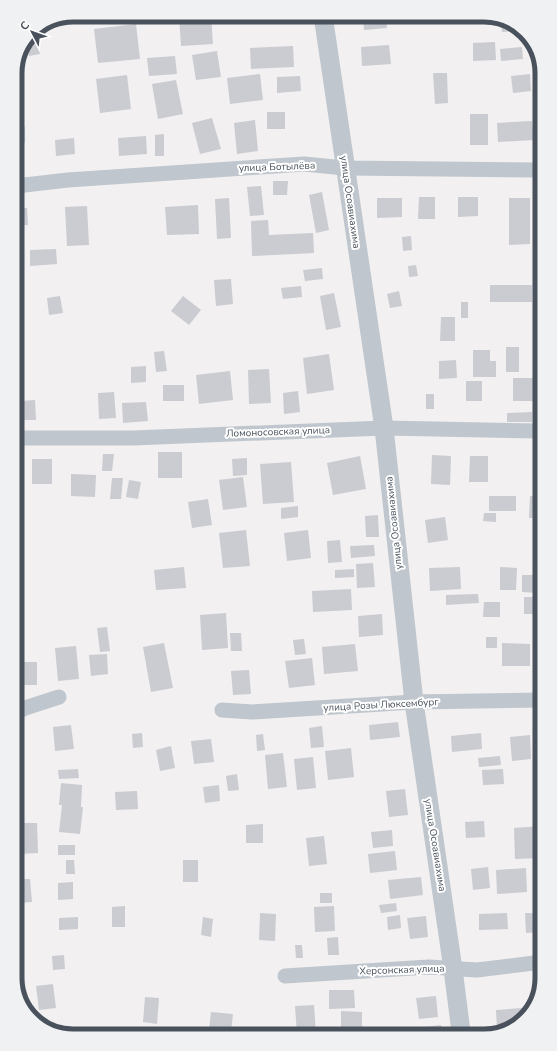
<svg xmlns="http://www.w3.org/2000/svg" width="557" height="1051" font-family="'Nunito Sans',sans-serif">
<style>
.building{fill:#caccd2}
.lines{fill:none;stroke-linecap:round;stroke-linejoin:round}
.minor{stroke:#bfc6cd;stroke-width:15}
.tertiary{stroke:#bfc6cd;stroke-width:19}
.labels{text-anchor:middle;dominant-baseline:central;stroke-width:4;stroke-linejoin:round;paint-order:stroke}
.street-label{font-size:10px;fill:#49525c;stroke:#fff}
.rim{fill:none;stroke:#49525c;stroke-width:5}
</style>
<rect width="100%" height="100%" fill="#f2f0f0"/>
<g class="building">
<path d="M193 15H211L213 44 181 46 179 16Z"/>
<path d="M255 15H286V19L256 22Z"/>
<path d="M363 15H386L387 28 364 30Z"/>
<path d="M501 20 516 25 521 31 502 32Z"/>
<path d="M53 24V29L34 32V31Z"/>
<path d="M136 24 140 59 98 63 94 29Z"/>
<path d="M37 36 40 54 29 56 27 43 30 37Z"/>
<path d="M495 42 496 60 473 61V43Z"/>
<path d="M389 45 391 64 362 66 361 47Z"/>
<path d="M293 46 294 67 251 69 250 48Z"/>
<path d="M522 47 523 59 501 61 500 49Z"/>
<path d="M217 51 221 77 196 80 192 55Z"/>
<path d="M175 56 177 74 149 76 147 58Z"/>
<path d="M433 73H447L448 103 435 104Z"/>
<path d="M260 74 263 100 230 104 227 78Z"/>
<path d="M530 74 531 91 513 93 511 76Z"/>
<path d="M127 75 131 109 100 113 96 79Z"/>
<path d="M300 76 301 91 277 93V77Z"/>
<path d="M176 80 183 114 158 119 152 84Z"/>
<rect x="267" y="112" width="18" height="17"/>
<rect x="470" y="114" width="18" height="31"/>
<path d="M212 118 221 149 200 154 192 123Z"/>
<path d="M255 120 258 151 237 154 234 123Z"/>
<path d="M532 121 534 140 498 142 497 123Z"/>
<rect x="15" y="127" width="10" height="16"/>
<path d="M164 134V156H155V135Z"/>
<path d="M146 136 147 154 119 156 118 138Z"/>
<path d="M74 138 75 154 56 156 55 140Z"/>
<path d="M273 181H288L287 195H273Z"/>
<path d="M261 186 264 215 250 216 247 187Z"/>
<path d="M322 192 329 230 316 233 309 195Z"/>
<path d="M419 197H435V219H418Z"/>
<path d="M458 197H478V216L458 217Z"/>
<path d="M229 198 231 238 217 239 215 199Z"/>
<path d="M377 198H402V217L377 218Z"/>
<path d="M509 198H530V244L509 245Z"/>
<path d="M198 205 199 234 167 235 165 207Z"/>
<path d="M87 206 89 245 67 246 65 207Z"/>
<path d="M16 208H27L28 225H16Z"/>
<path d="M536 218H538L539 282H536Z"/>
<path d="M268 220 269 235 313 233 314 253 252 256 251 221Z"/>
<path d="M411 236 412 250 403 251 402 237Z"/>
<path d="M56 249 57 264 30 266V250Z"/>
<path d="M416 265 418 276 409 277 408 266Z"/>
<path d="M322 268 323 279 305 281 303 270Z"/>
<path d="M231 279 233 304 216 306 214 280Z"/>
<rect x="490" y="285" width="42" height="17"/>
<path d="M301 286 302 297 283 299 281 288Z"/>
<path d="M399 291 402 306 390 308 387 294Z"/>
<path d="M334 293 341 327 326 330 320 296Z"/>
<path d="M60 296 63 313 49 315 47 298Z"/>
<path d="M183 296 201 310 189 325 171 311Z"/>
<rect x="461" y="302" width="7" height="16"/>
<path d="M441 317H455V341H440Z"/>
<rect x="506" y="347" width="13" height="25"/>
<path d="M473 350H490V361H496V377H473Z"/>
<path d="M164 351 167 371 156 372 154 352Z"/>
<path d="M329 354 334 390 307 394 303 358Z"/>
<path d="M456 360 457 378 439 379V361Z"/>
<path d="M146 366V382L131 383V367Z"/>
<path d="M269 369 271 403 249 404 248 370Z"/>
<path d="M230 371 233 400 199 404 196 375Z"/>
<rect x="513" y="378" width="20" height="23"/>
<rect x="466" y="381" width="16" height="20"/>
<rect x="163" y="385" width="21" height="16"/>
<path d="M298 391 300 412 284 414 283 393Z"/>
<path d="M114 392 116 418 99 419 98 393Z"/>
<rect x="426" y="394" width="8" height="15"/>
<path d="M35 400 36 420H22L21 401Z"/>
<path d="M146 402 148 421 123 423 122 403Z"/>
<path d="M532 412V422H507V413Z"/>
<rect x="158" y="452" width="24" height="26"/>
<path d="M103 454H114L112 471H102Z"/>
<path d="M533 454H539L540 486H533Z"/>
<path d="M432 455 451 456 450 485 431 484Z"/>
<path d="M360 456 366 489 333 495 327 463Z"/>
<path d="M470 456H488V482H469Z"/>
<path d="M247 458V475L233 476 232 459Z"/>
<rect x="32" y="459" width="20" height="25"/>
<path d="M291 462 294 502 263 504 260 464Z"/>
<path d="M71 474 96 475 95 497 71 496Z"/>
<path d="M243 477 247 507 223 510 219 480Z"/>
<path d="M112 478H123L121 499H110Z"/>
<path d="M129 480 141 482 138 499 126 497Z"/>
<rect x="489" y="496" width="27" height="15"/>
<path d="M530 496H540V518H529Z"/>
<path d="M208 499 212 525 192 528 188 502Z"/>
<path d="M298 506V517L281 519V508Z"/>
<path d="M484 513H496V522L483 521Z"/>
<path d="M378 515 379 537H366L365 516Z"/>
<path d="M445 517 448 540 428 543 425 520Z"/>
<path d="M246 530 250 566 223 568 219 533Z"/>
<path d="M308 530 311 558 287 561 284 533Z"/>
<path d="M340 540 342 562 328 563 327 541Z"/>
<path d="M374 545 375 556 351 558 350 546Z"/>
<path d="M373 563 375 587 357 588 356 564Z"/>
<path d="M184 567 186 588 156 590 154 570Z"/>
<path d="M460 567 461 589 430 591 429 568Z"/>
<path d="M500 567 517 568 516 590H500Z"/>
<path d="M354 569V577L335 578V570Z"/>
<path d="M522 575H540V593L522 592Z"/>
<path d="M351 589 352 610 313 612 312 591Z"/>
<path d="M478 594 479 603 446 605V595Z"/>
<rect x="524" y="597" width="16" height="17"/>
<path d="M484 602H500V617H483Z"/>
<path d="M226 613 228 648 202 650 200 615Z"/>
<path d="M382 614 383 635 359 637 358 616Z"/>
<path d="M107 627 110 651 100 652 97 628Z"/>
<path d="M230 633H241L242 651H231Z"/>
<rect x="486" y="637" width="11" height="11"/>
<path d="M304 639 306 654 295 655 293 640Z"/>
<path d="M164 643 173 688 151 692 143 647Z"/>
<path d="M502 643 530 644V666H502Z"/>
<path d="M355 644 358 671 324 674 322 647Z"/>
<path d="M76 646 79 679 58 681 55 648Z"/>
<path d="M107 654 108 674 91 676 89 655Z"/>
<path d="M312 658 315 685 289 688 285 661Z"/>
<rect x="18" y="662" width="19" height="23"/>
<path d="M249 670 251 694 233 695 231 671Z"/>
<path d="M398 722 400 737 370 740 369 725Z"/>
<path d="M71 725 74 749 55 751 53 727Z"/>
<path d="M322 726 324 747 311 748 309 728Z"/>
<path d="M142 733 143 747 133 748 132 734Z"/>
<path d="M481 733 482 749 452 752 451 736Z"/>
<path d="M263 734 265 750 257 751 256 735Z"/>
<path d="M530 735 531 759 512 761 510 737Z"/>
<path d="M211 739 214 762 194 764 191 741Z"/>
<path d="M171 746 175 768 160 771 156 750Z"/>
<path d="M351 748 354 777 328 780 325 751Z"/>
<path d="M283 753 287 787 268 789 265 755Z"/>
<path d="M500 756 501 765 479 767 478 758Z"/>
<path d="M313 757 316 788 297 790 294 759Z"/>
<path d="M78 769 79 778 59 779 58 770Z"/>
<path d="M503 769 504 784 483 785 482 770Z"/>
<path d="M237 774 239 790 228 791 226 776Z"/>
<path d="M61 783 82 785 81 807H83L80 834 59 832 62 805H59Z"/>
<path d="M219 785 220 801 205 803 203 787Z"/>
<path d="M405 789 408 815 389 817 386 791Z"/>
<path d="M137 791 138 809 116 810 115 792Z"/>
<path d="M484 821 485 837 466 838 465 822Z"/>
<path d="M19 823H37L38 853 19 854Z"/>
<path d="M263 824V843H246V825Z"/>
<path d="M541 826V858L515 859 514 828Z"/>
<path d="M392 830 393 846 373 848 371 832Z"/>
<path d="M324 836 327 864 309 866 306 838Z"/>
<rect x="58" y="845" width="17" height="10"/>
<path d="M395 851 397 870 370 873 368 854Z"/>
<path d="M66 860H74L75 874H66Z"/>
<rect x="183" y="860" width="15" height="22"/>
<path d="M488 867 490 888 473 890 471 869Z"/>
<path d="M526 868 527 892 497 894 496 870Z"/>
<path d="M421 877 423 895 390 899 388 880Z"/>
<path d="M19 879H30L32 902 19 903Z"/>
<path d="M73 882V899L58 900V883Z"/>
<rect x="320" y="893" width="12" height="10"/>
<path d="M396 903 397 911 381 913 379 905Z"/>
<path d="M125 906V927H112V907Z"/>
<path d="M334 906 335 931 315 932 314 907Z"/>
<path d="M260 913 276 914 275 941 259 940Z"/>
<path d="M507 913 508 929 479 930V914Z"/>
<path d="M525 913H541L542 932 526 933Z"/>
<path d="M400 915 401 928 388 930 387 917Z"/>
<path d="M426 916 428 937 410 939 407 918Z"/>
<path d="M78 917V929L59 930V918Z"/>
<path d="M203 917 213 919 211 937 201 935Z"/>
<path d="M338 937 339 955H328L327 938Z"/>
<path d="M295 945H302L303 958H296Z"/>
<path d="M64 955 65 969 53 970 52 956Z"/>
<path d="M53 984 56 1008 39 1010 36 986Z"/>
<path d="M329 990H354L355 1008 329 1009Z"/>
<path d="M436 996 438 1017 419 1019 416 998Z"/>
<path d="M145 997 159 998 157 1024 143 1022Z"/>
<path d="M314 1005 316 1033 297 1034 295 1006Z"/>
<path d="M522 1008 523 1018 509 1029 497 1030 496 1010Z"/>
<path d="M341 1011 362 1012V1030L341 1029Z"/>
<path d="M211 1012 233 1014 231 1032 209 1030Z"/>
<path d="M441 1025 442 1032H408V1029Z"/>
</g>
<g class="lines">
<g class="minor">
<path d="M16 186 68 180 304 164 345 168 538 170"/>
<path d="M17 438H133L384 428 539 431"/>
<path d="M222 710 252 712 414 702 541 700"/>
<path d="M18 712 25 708 59 697"/>
<path d="M285 976 429 967 477 970 542 962"/>
<path d="M19 992 22 1004"/>
</g>
<path class="tertiary" d="M323 15 384 428 414 702 453 969 461 1032"/>
</g>
<g class="labels">
<g class="street-label">
<text transform="translate(277 167) rotate(-2)">улица Ботылёва</text>
<text transform="translate(350 202) rotate(82)">улица Осоавиахима</text>
<text transform="translate(278 432) rotate(-2)">Ломоносовская улица</text>
<text transform="translate(394 523) rotate(-96)">улица Осоавиахима</text>
<text transform="translate(381 705) rotate(-3)">улица Розы Люксембург</text>
<text transform="translate(435 845) rotate(81)">улица Осоавиахима</text>
<text transform="translate(402 970) rotate(-2)">Херсонская улица</text>
</g>
</g>
<path d="M0 0H557V1051H0ZM73 22H484A51 51 0 0 1 535 73V978A51 51 0 0 1 484 1029H73A51 51 0 0 1 22 978V73A51 51 0 0 1 73 22Z" fill="#f0f1f2" fill-rule="evenodd"/>
<path class="rim" d="M73 22H484A51 51 0 0 1 535 73V978A51 51 0 0 1 484 1029H73A51 51 0 0 1 22 978V73A51 51 0 0 1 73 22Z"/>
<g transform="translate(32 32) rotate(311)" stroke="#ffffff" stroke-width="3" paint-order="stroke">
<path d="M0-3L7 15L0 10L-7 15Z" fill="#49525c"/>
<text y="-6" font-size="11" font-weight="bold" text-anchor="middle" fill="#49525c">С</text>
</g>
</svg>
